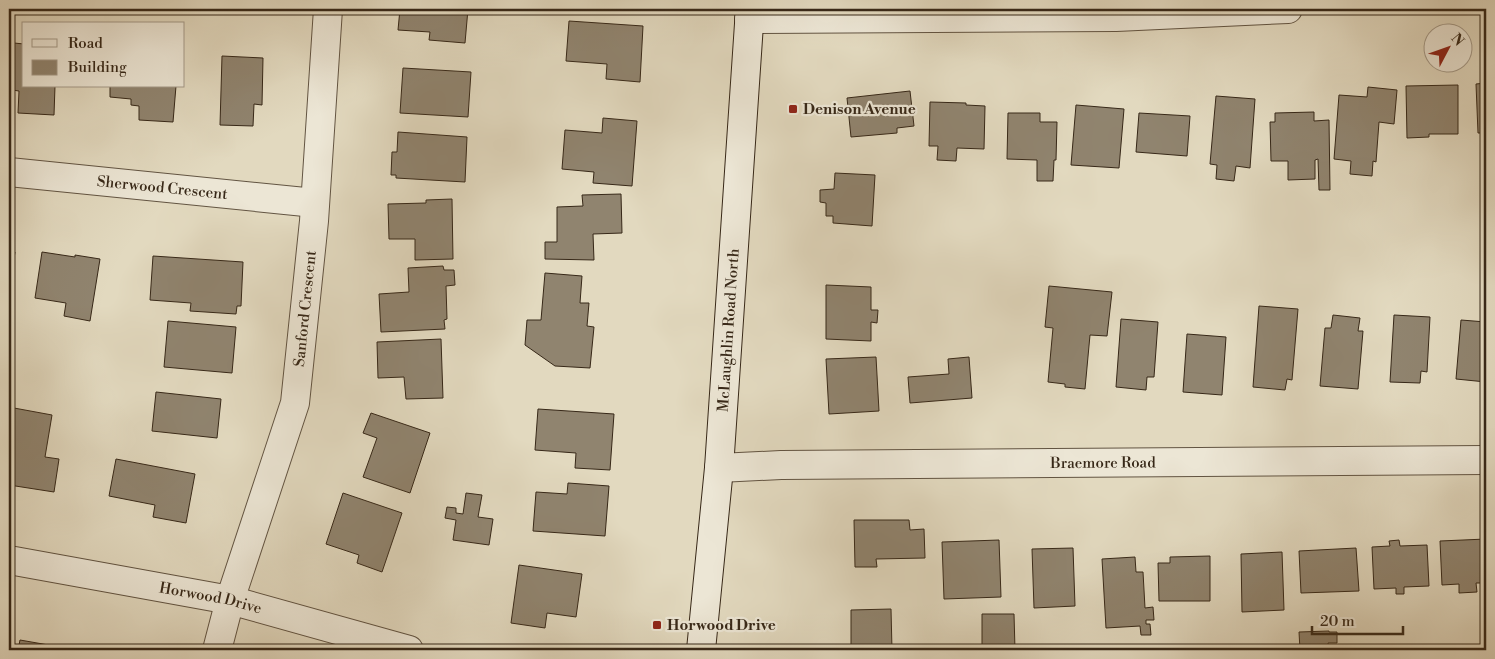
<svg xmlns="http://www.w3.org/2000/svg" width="1495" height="659" font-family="'Libre Bodoni',serif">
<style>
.building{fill:#90846f;stroke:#372818}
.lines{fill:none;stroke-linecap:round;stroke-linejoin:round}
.minor-casing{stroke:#625442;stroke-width:30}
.secondary-casing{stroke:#372818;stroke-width:30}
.minor{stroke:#ece6d5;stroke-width:28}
.secondary{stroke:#ece6d5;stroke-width:28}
.poi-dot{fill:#8f2418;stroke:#ece6d5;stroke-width:2}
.labels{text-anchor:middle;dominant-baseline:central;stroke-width:4.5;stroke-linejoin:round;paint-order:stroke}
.poi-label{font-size:15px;font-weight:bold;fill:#372818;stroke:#ece6d5;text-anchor:start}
.street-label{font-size:15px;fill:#372818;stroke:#ece6d5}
</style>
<rect width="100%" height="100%" fill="#e2d9bf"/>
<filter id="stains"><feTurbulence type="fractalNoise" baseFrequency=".004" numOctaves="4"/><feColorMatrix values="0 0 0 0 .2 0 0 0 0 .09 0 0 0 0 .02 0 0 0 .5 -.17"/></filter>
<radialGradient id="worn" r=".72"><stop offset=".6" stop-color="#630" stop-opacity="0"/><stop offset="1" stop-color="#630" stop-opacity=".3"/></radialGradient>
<g class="building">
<path d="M400 9H468L465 43 429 40 430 32 398 30Z"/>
<path d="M606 9H646V14L605 11Z"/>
<path d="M569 21 643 26 640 82 606 79 607 64 566 61Z"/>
<path d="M14 43 24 44V86H55L54 115 18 113 19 91 12 90Z"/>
<path d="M222 56 263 58 262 105 254 104 253 126 220 125Z"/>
<path d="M403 68 471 72 468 117 400 113Z"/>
<path d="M1486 83V133H1478L1476 84Z"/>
<path d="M1458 85V134H1429V137L1407 138 1406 86Z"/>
<path d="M110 86H176L173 122 139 120V106L131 105V99L110 97Z"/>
<path d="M1368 87 1397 90 1394 124 1379 122 1376 162 1373 161 1372 176 1350 174 1351 161 1334 159 1339 95 1367 97Z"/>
<path d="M910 91 914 126 897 128V133L851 137 847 98Z"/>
<path d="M1216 96 1255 99 1250 168 1236 166 1234 181 1216 179 1217 165 1210 164Z"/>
<path d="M930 102 966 103V105L985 106 984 149 957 148 956 161 937 160 938 146H929Z"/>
<path d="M1076 105 1124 109 1119 168 1071 165Z"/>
<path d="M1314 112V121L1329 120 1330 190H1319L1318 159 1315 160V179L1288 180V161H1271L1270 122H1275V113Z"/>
<path d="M1008 113H1040V122H1057L1056 160H1054L1053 181H1037V160L1007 159Z"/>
<path d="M1139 113 1190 116 1187 156 1136 152Z"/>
<path d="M603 118 637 121 632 186 593 183 594 172 562 169 565 130 602 133Z"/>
<path d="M398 132 467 137 465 182 396 178V175H391L392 152H397Z"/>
<path d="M835 173 875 175 872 226 833 223V216H826V203L820 202V190L834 189Z"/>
<path d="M621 194 622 233 593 234 594 260 545 259V242H557V207L583 206 582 195Z"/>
<path d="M452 199 453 259 415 260V239H389L388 204 426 203V200Z"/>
<path d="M9 251 15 252 9 291Z"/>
<path d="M42 252 75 257V255L100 259 90 321 64 316 66 303 35 298Z"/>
<path d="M153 256 243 262 241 306H237L236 314 190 311 191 303 150 300Z"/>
<path d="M443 266 444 270H454L455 285 446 286 447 319 444 320 445 329 381 332 379 294 409 292 408 268Z"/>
<path d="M545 273 582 276 580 303H589L587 326 594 327 590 368 555 366 525 345 527 320H541Z"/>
<path d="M826 285 871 287V310H878L877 323 871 322V341L826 339Z"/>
<path d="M1049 286 1112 292 1107 336 1090 335 1085 389 1065 387V384L1048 382 1053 328 1045 327Z"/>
<path d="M1259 306 1298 309 1292 380 1287 379 1285 390 1253 387Z"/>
<path d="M1333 315 1360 318 1358 331H1363L1358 389 1320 386 1325 328H1331Z"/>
<path d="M1394 315 1430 317 1427 372 1421 371 1420 383 1390 382Z"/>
<path d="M1121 319 1158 322 1154 377H1147L1146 390 1116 387Z"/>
<path d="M1461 320 1486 322V382L1456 379Z"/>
<path d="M168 321 236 327 232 373 164 367Z"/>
<path d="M1187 334 1226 337 1222 395 1183 392Z"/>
<path d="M441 339 443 398 406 399 404 377 378 378 377 342Z"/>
<path d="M876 357 879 411 829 414 826 359Z"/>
<path d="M969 357 972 398 910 403 908 377 949 374 948 359Z"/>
<path d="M156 392 221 399 217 438 152 431Z"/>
<path d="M14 408 52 415 45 457 59 459 54 492 9 485V439Z"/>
<path d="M538 409 614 414 610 470 575 468 576 453 535 450Z"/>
<path d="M371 413 430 433 410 493 363 477 377 438 363 433Z"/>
<path d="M116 459 195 474 186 523 153 517 155 505 109 496Z"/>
<path d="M568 483 609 486 605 536 533 531 536 492 567 494Z"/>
<path d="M343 493 402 513 382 572 357 563 359 555 326 544Z"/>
<path d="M466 493 482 495 478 517 493 519 489 545 453 540 456 520 445 518 447 507 456 508V513L463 514Z"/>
<path d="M854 520H909L910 530 924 529 925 558 876 559 877 567H855Z"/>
<path d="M1486 539V583H1476L1477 592 1459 593V584L1442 585 1440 541Z"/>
<path d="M999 540 1001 597 944 599 942 542Z"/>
<path d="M1399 540 1400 546 1427 545 1429 586 1404 587V594H1396V588L1374 589 1372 547 1390 546 1389 541Z"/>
<path d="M1073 548 1075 606 1034 608 1032 549Z"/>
<path d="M1356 548 1359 591 1301 593 1299 551Z"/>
<path d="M1282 552 1284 610 1242 612 1241 554Z"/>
<path d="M1210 556V601H1159L1158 563H1170V557Z"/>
<path d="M1135 557 1136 572H1143L1145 608 1153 607 1154 620H1146V624H1150L1151 635H1141L1140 626 1106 628 1102 559Z"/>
<path d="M519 565 582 574 576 617 547 613 545 628 511 623Z"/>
<path d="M891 609 892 650H851V610Z"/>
<path d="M982 614H1014L1015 650H982Z"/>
<path d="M1329 631V632H1337V643H1328L1329 650H1300L1299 632Z"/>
<path d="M20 640 77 650H18Z"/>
<path d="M89 645 120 650H89Z"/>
</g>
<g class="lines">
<g class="minor-casing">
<g id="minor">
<path d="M749 19 1116 17 1288 9"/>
<path id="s1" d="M9 172 315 203"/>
<path id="s2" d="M719 468 781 465 1486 460"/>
<path id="s3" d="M9 560 230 600 409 650"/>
<path id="s4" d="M217 650 230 600 295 403 314 221 328 9"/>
</g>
</g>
<g class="secondary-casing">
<g id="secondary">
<path id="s5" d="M701 650 719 468 750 9"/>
</g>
</g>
<use href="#minor" class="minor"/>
<use href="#secondary" class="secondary"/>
</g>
<g class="poi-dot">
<rect x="788" y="104" width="10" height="10" rx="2.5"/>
<rect x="652" y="620" width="10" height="10" rx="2.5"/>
</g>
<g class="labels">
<g class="poi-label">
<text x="803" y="109">Denison Avenue</text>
<text x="667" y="625">Horwood Drive</text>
</g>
<g class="street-label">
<text stroke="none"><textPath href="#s1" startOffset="154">Sherwood Crescent</textPath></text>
<text stroke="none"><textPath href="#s4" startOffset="354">Sanford Crescent</textPath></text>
<text stroke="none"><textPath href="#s5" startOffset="321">McLaughlin Road North</textPath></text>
<text stroke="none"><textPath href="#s2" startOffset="384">Braemore Road</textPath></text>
<text stroke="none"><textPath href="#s3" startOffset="205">Horwood Drive</textPath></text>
</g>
</g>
<rect width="1495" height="659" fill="none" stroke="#e2d9bf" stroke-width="30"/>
<rect x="10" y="10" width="1475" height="639" fill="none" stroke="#372818" stroke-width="2.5"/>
<rect x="15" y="15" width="1465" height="629" fill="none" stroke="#372818"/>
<rect x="22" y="22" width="162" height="65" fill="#ece6d5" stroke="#a49a89"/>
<rect x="32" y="39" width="25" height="8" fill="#ece6d5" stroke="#a49a89"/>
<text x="68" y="48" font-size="15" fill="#372818">Road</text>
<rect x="32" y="60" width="25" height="15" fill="#90846f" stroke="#a49a89"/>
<text x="68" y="72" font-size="15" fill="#372818">Building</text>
<g transform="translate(1448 48) rotate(49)"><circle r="24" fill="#ece6d5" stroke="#a49a89"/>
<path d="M0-4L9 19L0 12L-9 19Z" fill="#8f2418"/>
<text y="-8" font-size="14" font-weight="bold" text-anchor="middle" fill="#372818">N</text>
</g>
<path d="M1312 626v8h91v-8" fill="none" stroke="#372818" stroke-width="2.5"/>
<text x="1320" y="626" font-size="15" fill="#372818" stroke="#ece6d5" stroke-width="4" paint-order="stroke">20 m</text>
<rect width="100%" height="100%" filter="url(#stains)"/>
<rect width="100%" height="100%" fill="url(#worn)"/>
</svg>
